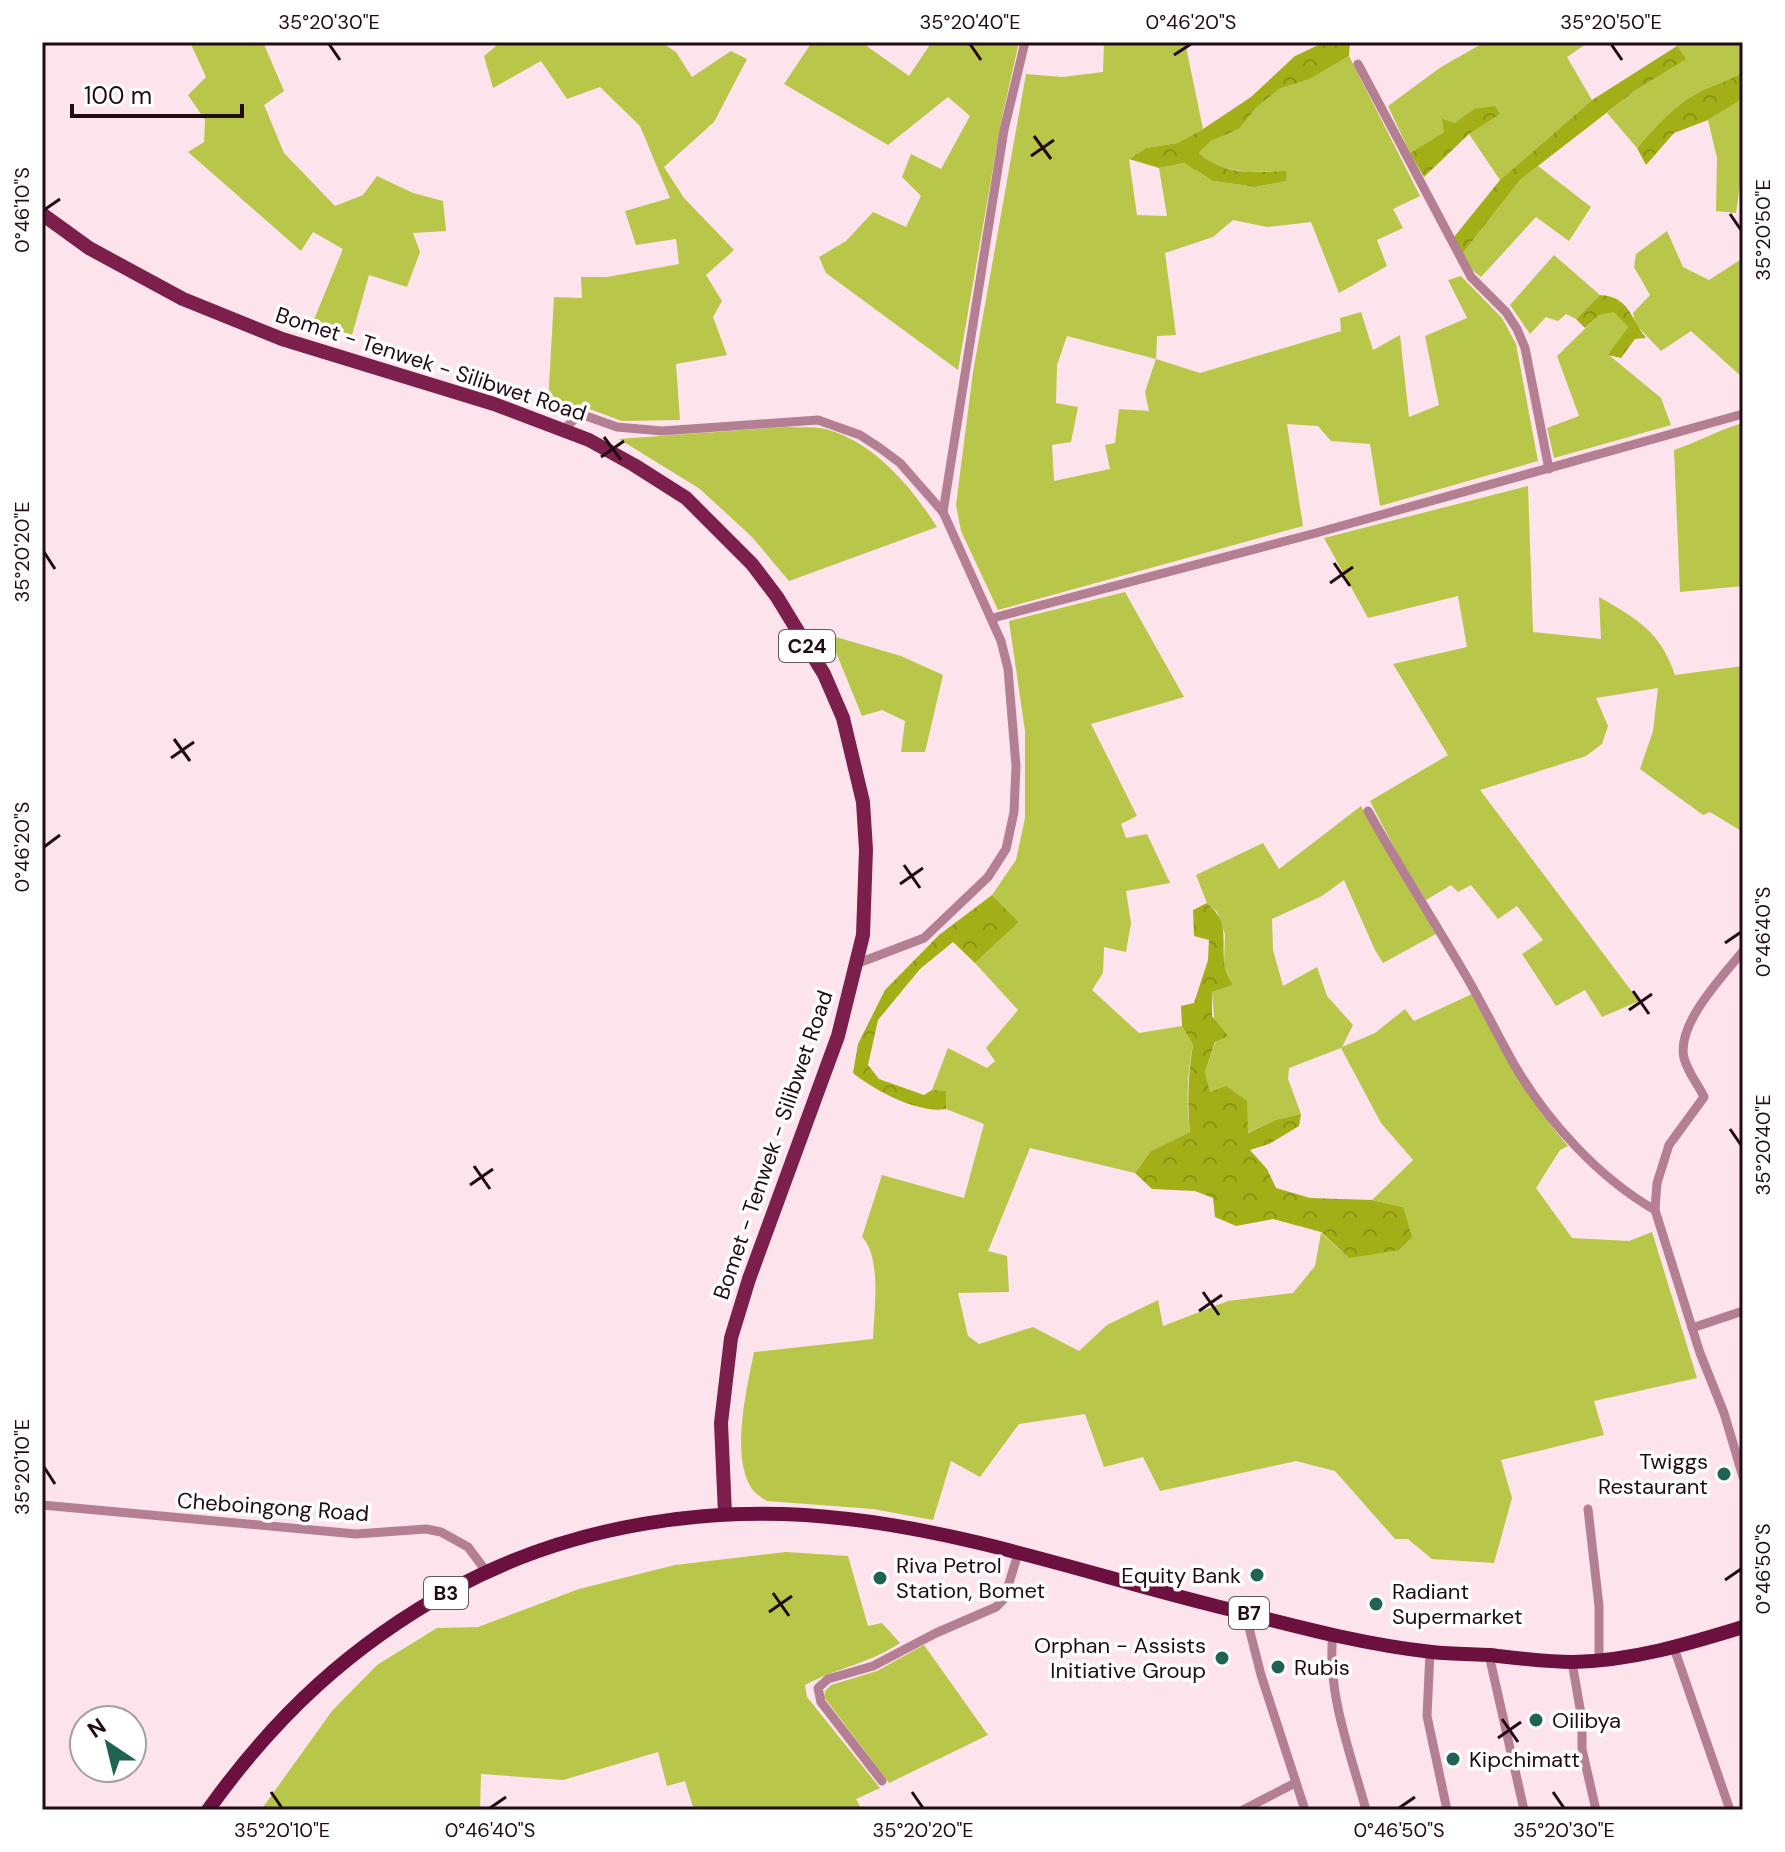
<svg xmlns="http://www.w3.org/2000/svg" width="1785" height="1852" font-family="'DM Sans',sans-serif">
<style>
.grass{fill:#b8c64a;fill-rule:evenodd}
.forest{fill:url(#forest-crowns)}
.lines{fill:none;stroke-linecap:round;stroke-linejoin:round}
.minor{stroke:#b57f93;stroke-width:9}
.primary{stroke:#7c1f4c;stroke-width:14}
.trunk{stroke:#6c1040;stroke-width:14}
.ticks{fill:none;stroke:#210c15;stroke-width:3}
.poi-dot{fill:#1f6354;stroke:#fff;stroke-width:3}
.labels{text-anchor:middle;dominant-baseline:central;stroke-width:7;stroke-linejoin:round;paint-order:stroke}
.shield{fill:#fff;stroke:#64555b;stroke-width:2}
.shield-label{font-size:20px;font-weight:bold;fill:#210c15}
.street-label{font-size:22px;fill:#210c15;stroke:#fff}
.poi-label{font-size:22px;fill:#210c15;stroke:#fff;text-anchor:start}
.neatline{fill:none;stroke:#210c15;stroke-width:3}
.ticks-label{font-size:20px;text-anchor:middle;fill:#210c15}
</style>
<defs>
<pattern id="forest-crowns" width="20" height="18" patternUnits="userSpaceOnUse" patternTransform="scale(2)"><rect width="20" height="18" fill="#a2af17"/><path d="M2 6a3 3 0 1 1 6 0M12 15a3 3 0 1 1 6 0" fill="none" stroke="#8b9514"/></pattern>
</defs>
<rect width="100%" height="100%" fill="#fde3ec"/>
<g class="grass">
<path d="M190 42H263L284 91 264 105 284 153 335 206 363 195 377 176 413 193 443 201 446 231 413 233 420 252 407 287 369 275 352 335 313 322 343 249 313 232 301 251 188 152 204 142 205 120 188 95 206 77Z"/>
<path d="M501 42H661L676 52 692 77 731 51 747 59 714 122 664 167 684 198 734 250 706 275 722 301 713 317 727 355 676 364 680 420 622 421 587 408 568 413 548 404 554 297 582 298 581 277H607L679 264 676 239 636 245 625 211 670 198 640 126 600 87 567 99 541 61 493 88 484 56Z"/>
<path d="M812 42H861L909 76 929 46 924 42H1019L1001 122 958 370 826 273 819 257 846 241 873 212 906 227 921 196 902 177 911 154 941 169 970 116 948 97 888 145 784 84Z"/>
<path d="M1104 42H1185L1203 129 1177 143 1146 148 1129 159 1137 215 1167 216 1159 168 1184 163 1213 181 1256 187 1285 181 1286 171 1248 172 1214 166 1199 153 1211 141 1239 129 1257 107 1279 89 1310 79 1349 56 1420 196 1393 209 1403 228 1377 240 1387 266 1339 293 1311 222 1267 227 1233 220 1213 237 1165 253 1176 335 1157 336 1156 359 1200 373 1341 331 1340 318 1361 312 1373 350 1400 335 1409 417 1439 405 1425 336 1467 318 1448 280 1461 276 1502 318 1516 344 1538 461 1380 506 1370 444 1331 441 1318 426 1287 424 1303 526 998 610 961 531 956 505 973 372 1026 74 1062 77 1103 72ZM1067 336 1156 359 1145 392 1149 411 1119 409 1115 443 1105 445 1110 469 1054 481 1052 445 1071 442 1078 407 1056 403 1057 365Z"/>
<path d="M1485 42H1589L1567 57 1592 100 1500 180 1469 134 1499 114 1474 109 1444 132 1410 153 1388 106 1441 67Z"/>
<path d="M1674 42H1743V72C1730 80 1717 84 1703 90 1676 103 1657 125 1637 148L1607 113 1636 90 1685 59Z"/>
<path d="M1741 99 1743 165 1736 213 1716 211 1717 158 1708 120Z"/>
<path d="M1538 166 1591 207 1569 241 1536 217 1481 277 1472 270 1462 254 1521 179Z"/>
<path d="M1667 231 1683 267 1709 280 1743 258V378L1691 331 1661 351 1636 325 1633 313 1650 295 1634 267 1636 254Z"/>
<path d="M1554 255 1600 295 1576 319 1566 314 1558 321 1546 317 1530 334 1510 305Z"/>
<path d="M1614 311 1628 327 1609 355 1661 398 1671 425 1554 458 1547 428 1579 416 1557 356 1599 315Z"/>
<path d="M1743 423V586L1680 592 1674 450C1698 442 1718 430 1743 423Z"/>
<path d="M786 427C799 428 816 426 829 430 876 444 912 488 937 527L789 581 752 537 700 489 619 439Z"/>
<path d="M1528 486 1533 632 1601 639 1599 597C1637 619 1660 631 1675 675L1743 666V832L1710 812 1703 815 1640 769 1653 731 1658 688 1596 698 1608 726 1602 744 1586 756 1480 790 1639 1001 1602 1017 1585 990 1556 1006 1522 954 1543 940 1517 906 1498 919 1471 885 1458 892 1451 885 1426 900 1398 855 1370 801 1448 755 1393 664 1467 647 1458 596 1368 618 1324 538Z"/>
<path d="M1125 592 1184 697 1091 724 1137 816 1121 824 1126 838 1147 834 1170 883 1126 891 1131 923 1126 952 1104 947 1103 973 1092 990 1139 1033 1182 1026 1193 1045C1187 1074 1186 1102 1190 1132L1151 1151 1135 1173 1030 1148 988 1251 1007 1256 1009 1292 958 1293 968 1336 979 1344 1033 1327 1079 1351 1107 1325 1158 1300 1163 1326 1228 1301 1293 1293 1315 1266 1321 1233 1349 1258 1403 1207 1372 1200 1413 1160 1381 1123 1341 1048 1289 1068 1288 1079 1301 1114 1275 1120 1247 1133 1210 1092 1205 1072 1216 1041 1212 992 1233 985 1224 965 1225 934 1217 912 1207 903 1196 875 1263 843 1279 869 1361 806 1436 934 1383 963 1375 950 1344 880 1322 896 1272 919 1273 950 1283 986 1317 967 1327 996 1353 1025 1342 1047 1375 1033 1405 1009 1414 1021 1472 994C1500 1047 1528 1101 1568 1146L1560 1150 1536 1188 1572 1238 1629 1241 1652 1232 1697 1378 1594 1401 1604 1435 1501 1460 1512 1498 1494 1563 1432 1559 1408 1539H1395L1335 1471 1296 1461 1160 1491 1143 1457 1104 1467 1085 1414 1019 1424 980 1477 951 1461 933 1520 873 1509 767 1501C762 1498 756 1494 752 1489 730 1457 747 1388 754 1352L873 1339C874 1312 882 1257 862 1237L882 1175 964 1198 984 1124 946 1109V1092L932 1090 948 1048 987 1068 995 1061 986 1048 1018 1010 975 963 1019 922 992 895 1016 860 1025 818V731L1009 621Z"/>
<path d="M829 635 901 656 943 675 925 752H901L905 721 882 710 862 716Z"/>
<path d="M786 1552 848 1556 868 1626 882 1623 900 1643C871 1663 836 1668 805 1685L807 1697 880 1788 856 1799 862 1810H694L685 1781 667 1786 658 1752 563 1780 481 1774 480 1810H261L332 1711 377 1665 437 1628 478 1627 579 1589 675 1565Z"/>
<path d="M924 1645 988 1735 889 1783 824 1697 825 1691 831 1685 877 1671Z"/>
</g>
<g class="forest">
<path d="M1325 42H1350L1349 56 1310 79 1279 89 1257 107 1239 129 1211 141 1199 153C1224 176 1254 172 1286 171V181L1256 187 1213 181 1184 163 1159 168 1129 159 1146 148 1177 143 1203 129 1251 97 1295 56Z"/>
<path d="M1677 46 1686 59 1636 90 1521 179 1462 254 1454 237 1500 180 1592 100Z"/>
<path d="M1743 72V139L1740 100 1708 120 1674 133 1646 165 1637 148C1657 125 1676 103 1703 90 1717 84 1730 80 1743 72Z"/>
<path d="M1495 106 1500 114 1469 134 1424 177 1410 153 1444 132 1442 119 1455 123 1474 109Z"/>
<path d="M1600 295C1630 297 1630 318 1646 338L1635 339 1621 358 1608 355 1628 327 1614 312 1599 315 1585 328 1576 319Z"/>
<path d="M992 895 1019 922 975 963 953 942 920 969 878 1020 868 1065 879 1079 924 1095 932 1090 946 1091V1109C918 1114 874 1090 853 1073L858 1044 885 990 939 935Z"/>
<path d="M1207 903C1229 922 1222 936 1224 961 1224 969 1230 978 1233 985L1212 992V1016L1228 1036 1215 1042 1205 1072 1210 1092 1226 1086 1247 1101 1248 1133 1275 1120 1301 1114 1299 1126 1269 1144 1250 1150 1267 1169 1276 1188 1310 1198 1372 1200 1403 1207 1412 1237 1399 1250 1349 1258 1321 1232 1273 1219 1236 1226 1215 1217 1213 1198 1195 1191 1152 1189 1135 1173 1151 1151 1190 1132C1187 1102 1188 1074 1193 1045L1182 1026 1181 1006 1194 1003 1208 960 1209 940 1194 936 1193 910Z"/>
</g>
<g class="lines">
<g class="minor">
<path d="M1358 64 1471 277 1506 312 1517 329 1525 348 1549 469"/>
<path d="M563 430 575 419 586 416 617 427 662 431 818 420 860 435 880 448 900 463 943 512 1001 641 1008 669 1016 766 1014 812 1006 849 988 877 924 938 856 964"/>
<path d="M943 512 1004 130 1025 42"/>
<path d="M993 618 1316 533 1743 414"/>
<path d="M1368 811C1398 865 1431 916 1462 969 1481 1001 1497 1034 1515 1066 1548 1122 1599 1178 1655 1210"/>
<path d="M1743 951C1723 976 1676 1024 1684 1058 1688 1073 1698 1084 1704 1097L1669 1145 1657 1183 1655 1210 1700 1353 1724 1413 1743 1477"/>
<path d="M1692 1328 1743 1311"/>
<path d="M42 1505 356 1534 426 1529 441 1532 468 1547 486 1571"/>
<path d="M1588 1509 1599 1606V1660"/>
<path d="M1245 1612 1261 1675 1305 1810"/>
<path d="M1333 1633C1326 1692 1351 1754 1366 1810"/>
<path d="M1674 1648 1730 1810"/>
<path d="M1430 1652 1427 1716 1447 1810"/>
<path d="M1489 1655 1524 1810"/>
<path d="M1572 1662 1582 1720V1749L1596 1810"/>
<path d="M882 1781 821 1702 818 1688 828 1679 873 1666 936 1633 996 1607 1004 1599 1018 1554"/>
<path d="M1243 1810 1295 1783"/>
</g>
<path class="primary" d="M42 214 89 248 183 299 282 339 494 404 589 440 634 465 686 498 752 564 777 597 824 674 843 718 863 802 866 850 863 935 838 1036 749 1279 731 1338 721 1423 725 1514"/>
<path class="trunk" d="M208 1810C275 1716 351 1645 453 1589 572 1524 714 1503 848 1519 971 1533 1092 1575 1212 1605 1284 1623 1358 1644 1432 1652 1451 1654 1470 1654 1490 1655 1517 1658 1545 1662 1573 1662 1631 1661 1688 1644 1743 1627"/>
</g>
<path class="ticks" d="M329 44 340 60M970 44 981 60M1611 44 1622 60M1174 55 1191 44M1034 136 1051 159M1031 156 1054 140M44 210 60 199M1730 214 1741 230M604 437 621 460M601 457 624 441M44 552 55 569M1334 563 1350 586M1330 583 1353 567M174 739 190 761M171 758 194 742M44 847 60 835M904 865 920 888M900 884 923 868M1725 943 1741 932M1633 991 1649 1014M1629 1010 1652 994M1730 1129 1741 1145M474 1166 490 1189M470 1185 493 1169M1203 1292 1219 1315M1199 1311 1222 1295M44 1467 55 1484M1725 1580 1741 1569M773 1593 789 1616M769 1612 792 1596M1502 1719 1518 1742M1498 1738 1521 1722M271 1792 282 1808M912 1792 923 1808M1553 1792 1564 1808M490 1808 506 1797M1399 1808 1415 1797"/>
<g class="poi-dot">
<circle cx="1724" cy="1474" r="8"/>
<circle cx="1257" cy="1575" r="8"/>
<circle cx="880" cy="1578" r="8"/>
<circle cx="1376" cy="1604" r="8"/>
<circle cx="1222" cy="1658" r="8"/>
<circle cx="1278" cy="1667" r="8"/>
<circle cx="1536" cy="1720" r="8"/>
<circle cx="1453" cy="1759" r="8"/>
</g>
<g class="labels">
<g class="shield">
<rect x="779" y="630" width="56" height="32" rx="6"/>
<rect x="424" y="1577" width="44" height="32" rx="6"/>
<rect x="1229" y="1597" width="40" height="32" rx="6"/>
</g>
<g class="shield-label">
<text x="807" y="646">C24</text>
<text x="446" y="1593">B3</text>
<text x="1249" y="1613">B7</text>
</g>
<g class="street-label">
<text transform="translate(431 364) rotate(18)">Bomet - Tenwek - Silibwet Road</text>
<text transform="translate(773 1145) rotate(-71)">Bomet - Tenwek - Silibwet Road</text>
<text transform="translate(273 1507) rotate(4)">Cheboingong Road</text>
</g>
<g class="poi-label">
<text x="1708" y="1461" text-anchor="end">Twiggs<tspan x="1708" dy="25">Restaurant</tspan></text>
<text x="896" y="1565">Riva Petrol<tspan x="896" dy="25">Station, Bomet</tspan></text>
<text x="1241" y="1575" text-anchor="end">Equity Bank</text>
<text x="1392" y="1591">Radiant<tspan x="1392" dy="25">Supermarket</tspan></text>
<text x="1206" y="1645" text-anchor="end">Orphan - Assists<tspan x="1206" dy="25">Initiative Group</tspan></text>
<text x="1294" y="1667">Rubis</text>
<text x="1552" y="1720">Oilibya</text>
<text x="1469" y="1759">Kipchimatt</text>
</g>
</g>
<rect width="1785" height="1852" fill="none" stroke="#ffffff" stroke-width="88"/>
<g transform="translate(108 1744) rotate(325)"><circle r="38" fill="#ffffff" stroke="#a69ea1" stroke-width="2"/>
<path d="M0-6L14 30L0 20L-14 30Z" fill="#1f6354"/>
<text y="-12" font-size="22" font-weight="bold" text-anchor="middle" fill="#210c15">N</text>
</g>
<path d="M72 104v12h170v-12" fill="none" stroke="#210c15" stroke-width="4"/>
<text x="84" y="104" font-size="24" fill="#210c15" stroke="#ffffff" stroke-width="6" paint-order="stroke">100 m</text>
<rect x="44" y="44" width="1697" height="1764" class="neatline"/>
<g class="ticks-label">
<text x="329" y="29">35°20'30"E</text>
<text x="970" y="29">35°20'40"E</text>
<text x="1191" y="29">0°46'20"S</text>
<text x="1611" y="29">35°20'50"E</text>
<text transform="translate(22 210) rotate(-90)" y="7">0°46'10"S</text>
<text transform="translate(1763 230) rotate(-90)" y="7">35°20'50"E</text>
<text transform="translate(22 552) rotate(-90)" y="7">35°20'20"E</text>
<text transform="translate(22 847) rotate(-90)" y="7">0°46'20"S</text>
<text transform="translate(1763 932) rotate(-90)" y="7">0°46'40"S</text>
<text transform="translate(1763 1145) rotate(-90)" y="7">35°20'40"E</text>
<text transform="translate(22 1467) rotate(-90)" y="7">35°20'10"E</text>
<text transform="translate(1763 1569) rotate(-90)" y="7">0°46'50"S</text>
<text x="282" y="1837">35°20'10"E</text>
<text x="490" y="1837">0°46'40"S</text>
<text x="923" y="1837">35°20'20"E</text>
<text x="1399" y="1837">0°46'50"S</text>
<text x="1564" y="1837">35°20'30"E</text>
</g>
</svg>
